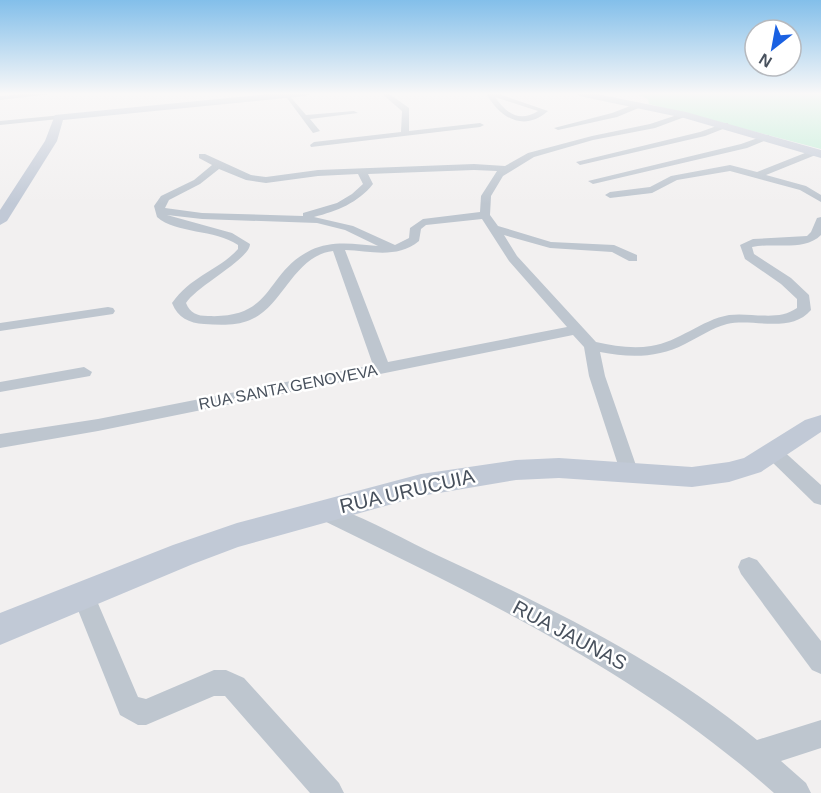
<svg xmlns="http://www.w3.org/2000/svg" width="821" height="793" font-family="Helvetica,sans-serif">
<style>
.green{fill:#bfefd6}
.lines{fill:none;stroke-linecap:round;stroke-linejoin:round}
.street{fill:#bec6cf;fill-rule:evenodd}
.secondary{fill:#c1c9d6;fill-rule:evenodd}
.labels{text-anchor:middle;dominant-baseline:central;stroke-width:5;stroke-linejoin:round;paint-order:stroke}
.street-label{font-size:16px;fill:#48515d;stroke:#fff}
.near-street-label{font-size:20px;fill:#48515d;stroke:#fff}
</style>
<rect width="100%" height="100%" fill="#f2f0f0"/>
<path class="green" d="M648 93H821V149L649 104 648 99 638 95Z"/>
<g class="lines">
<g class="street">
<path d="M36 93H60L0 100V96Z"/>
<path d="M381 93H388L409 108V131L480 123 484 125 480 127 311 147 310 145 314 142 401 132 402 111Z"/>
<path d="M486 93H496L548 111C523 133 499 117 486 93ZM495 97 538 111C519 123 506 113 495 97Z"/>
<path d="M284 94H288L306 115 354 111 358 113 310 119 320 131 313 133Z"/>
<path d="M638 103 641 107 617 117 558 130 554 128 612 113Z"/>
<path d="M683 113 690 115 655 128 593 140 534 157 503 176 491 196 490 215 498 226 551 242 614 245 637 255V261H629L612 252 550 248 504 235 517 256 596 342C614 346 633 349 651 346 679 342 701 320 729 315 752 312 777 322 797 308V299L781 284 745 259 740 245 753 239 807 236 811 232 817 218 821 217V235C804 252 774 242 752 247L754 254 791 278 809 295 811 310C791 334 753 318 727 324 712 328 699 337 685 344 658 358 630 358 600 352L605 376 639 474 637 479 630 481 623 479 621 474 589 376 584 347 573 335 98 431 0 448V434L98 419 373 365 333 251C293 256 284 306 250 320 236 326 219 325 204 324 189 323 178 318 172 303 192 275 218 271 238 249V245C215 229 176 234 157 217L154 206 161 196 194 180 212 165 199 158V154H205L251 175 266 177 318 170 474 164 505 166 528 153 592 136 650 124ZM219 169 246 180 266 183 318 176 358 174 363 184 352 194 337 203 303 213V216L202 213 165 208 169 200 200 184ZM474 170 497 171 481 196 480 212 423 219 410 228 409 238 395 245 353 226 314 217C337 211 358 203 373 184L368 174ZM167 215 202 219 317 223 345 230 378 246C355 244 332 240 311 250 264 273 275 319 208 316 197 316 190 313 186 303 198 285 250 259 250 244L232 233ZM482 219 509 261 567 327 388 362 345 250C371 251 397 259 419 241L421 229 426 225Z"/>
<path d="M62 115V119H59L0 125V121Z"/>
<path d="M725 123H728V127L705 136 580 165 576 162 700 132Z"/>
<path d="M766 135H769V139L747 148 593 184 588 181 741 144Z"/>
<path d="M815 149 819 152 818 154 766 175 806 186 821 195V202L800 190 730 171 677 180 652 193 610 198 605 195 610 192 650 187 671 176 730 165 757 172Z"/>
<path d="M108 307 113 308 115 311 113 314 0 331V323Z"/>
<path d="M84 367 92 372 90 376 0 392V382Z"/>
<path d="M774 446 780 448 821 485V505L814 503 768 458 765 453 768 448Z"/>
<path d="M323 503C363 516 401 538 439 556 549 607 663 662 757 740L821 720V748L781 761 806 783 811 793H774C638 672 478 596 316 517L313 511 316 505Z"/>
<path d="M749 557 757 560 821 641V674L812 670 741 574 738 567 741 560Z"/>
<path d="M83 584 91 587 138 697 146 699 214 670H226L244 678 339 783 344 793H310L225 696H214L146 725H138L120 715 72 595 75 587Z"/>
</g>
<g class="secondary">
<path d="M280 93H311L306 96 63 120 57 141 7 221 0 225V210L45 141 55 115Z"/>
<path d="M575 93H592L686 112 821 150V158L684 118 579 96Z"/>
<path d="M821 415V432L761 472 729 482 692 487 559 478 516 480 421 496 238 547 193 564 0 645V613L173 545 237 523 421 474 516 460 559 458 692 467 729 462 744 458 805 420Z"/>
</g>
</g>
<linearGradient id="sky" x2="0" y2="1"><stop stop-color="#83bfea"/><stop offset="0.46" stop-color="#f9f8f8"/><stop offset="1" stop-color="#f9f8f8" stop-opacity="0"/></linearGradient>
<rect width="821" height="204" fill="url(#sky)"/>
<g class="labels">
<g class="street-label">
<text transform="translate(288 387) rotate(-11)">RUA SANTA GENOVEVA</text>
</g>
<g class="near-street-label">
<text transform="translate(407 491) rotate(-13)">RUA URUCUIA</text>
<text transform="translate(570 635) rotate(28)">RUA JAUNAS</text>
</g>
</g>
<g transform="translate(773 48) rotate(211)"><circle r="28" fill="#ffffff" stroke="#b6b9be" stroke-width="1.5"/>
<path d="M0-4.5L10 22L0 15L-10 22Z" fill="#1a61e2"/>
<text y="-9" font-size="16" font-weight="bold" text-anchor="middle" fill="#48515d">N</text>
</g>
</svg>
